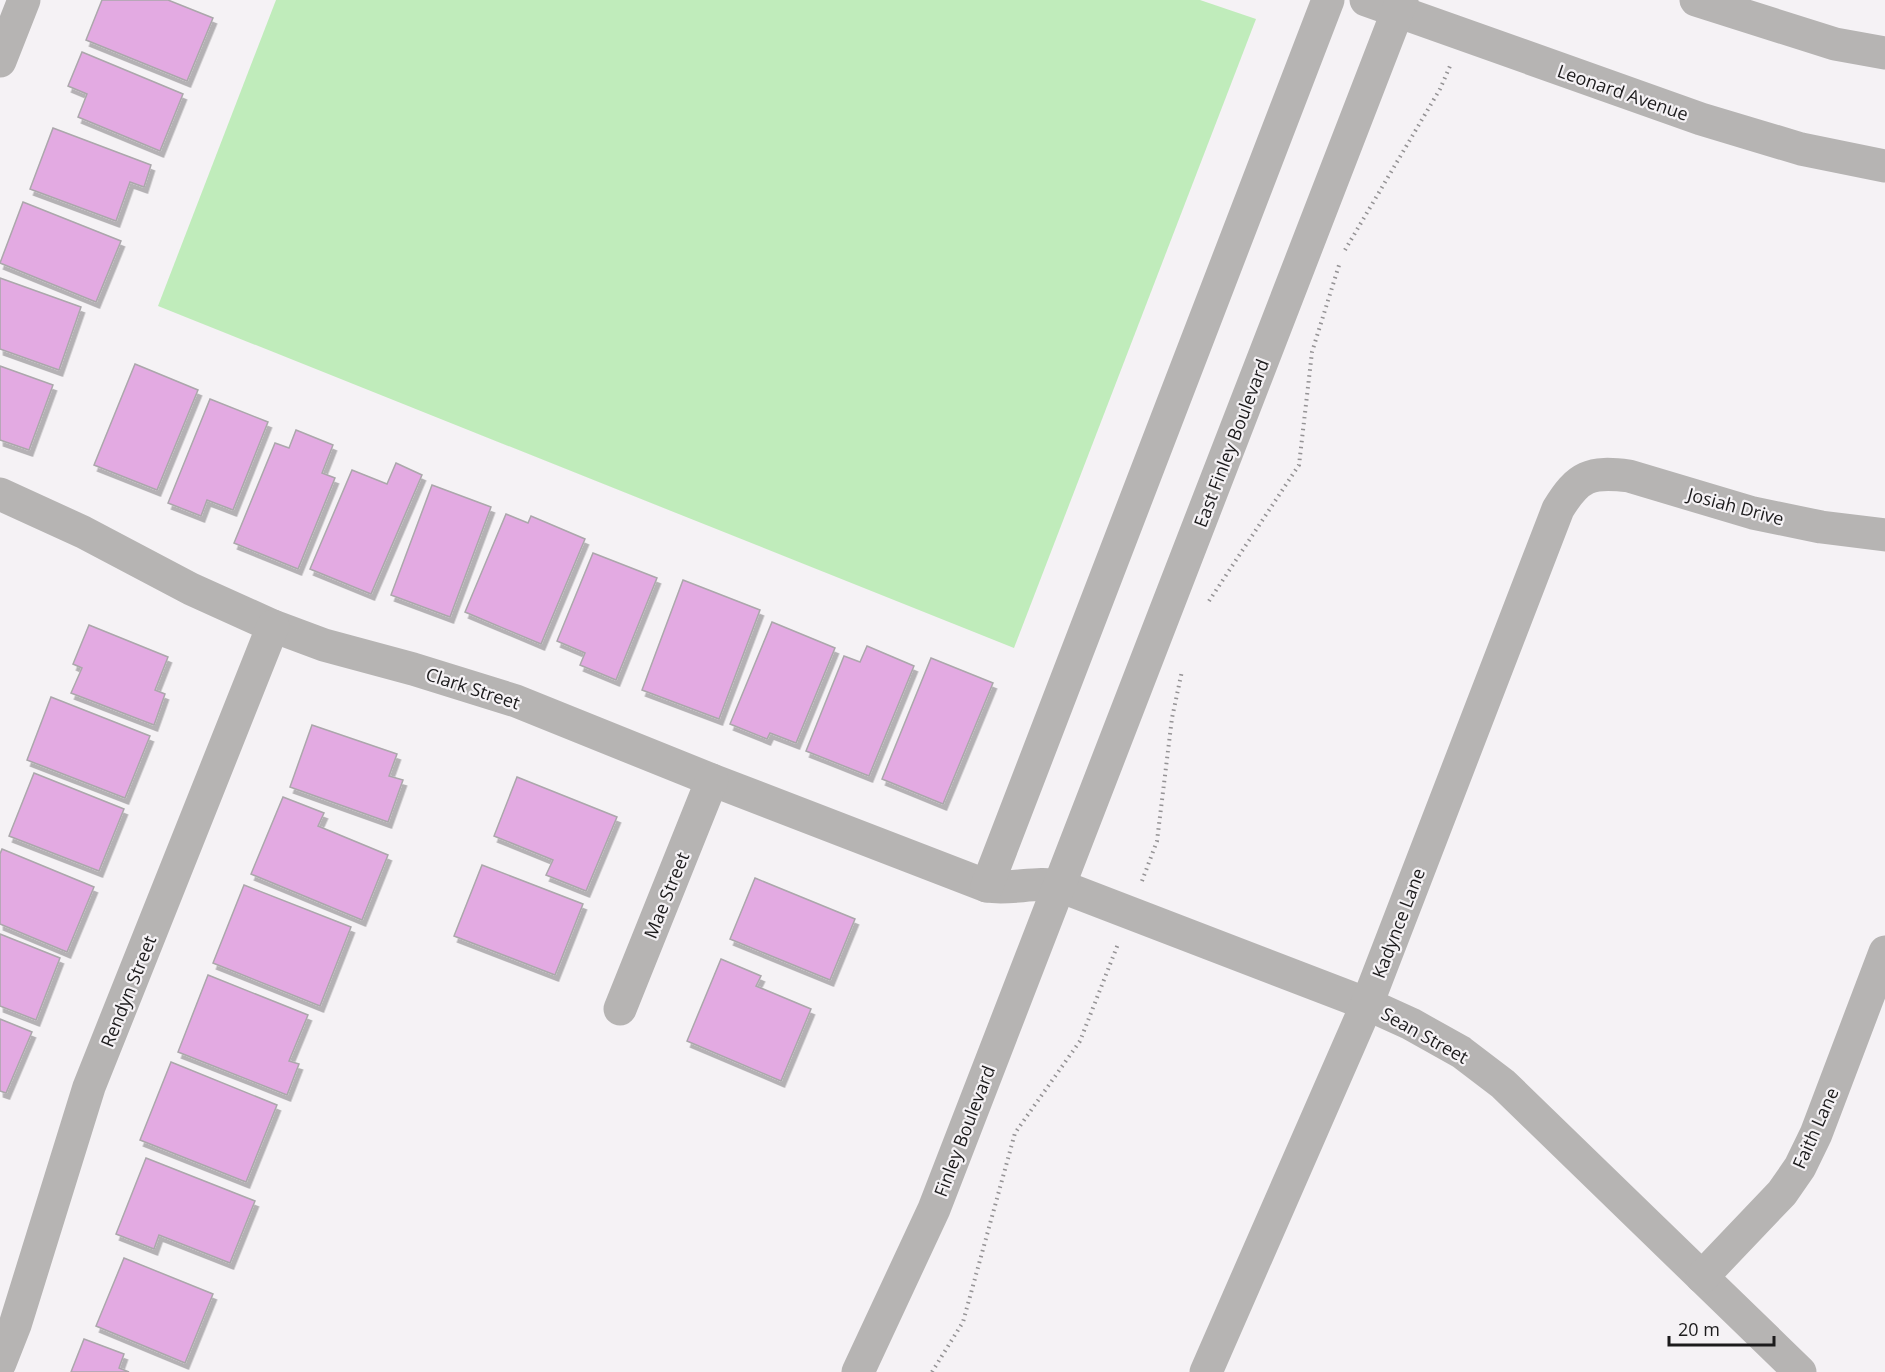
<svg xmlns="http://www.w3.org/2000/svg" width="1885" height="1372" font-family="'Open Sans',sans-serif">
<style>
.green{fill:#c0ecbb}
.building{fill:#e3aae2;stroke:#aba7ab;stroke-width:1.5;filter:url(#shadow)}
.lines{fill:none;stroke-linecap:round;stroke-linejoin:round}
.path{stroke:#949294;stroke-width:4;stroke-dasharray:1.5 4.5;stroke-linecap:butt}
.minor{stroke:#b6b4b3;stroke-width:33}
.labels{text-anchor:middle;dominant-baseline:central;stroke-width:4.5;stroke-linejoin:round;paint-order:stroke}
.street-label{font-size:18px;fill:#1c1b1c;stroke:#f5f2f5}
</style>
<defs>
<filter id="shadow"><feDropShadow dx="3.5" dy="6" stdDeviation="0" flood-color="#0004"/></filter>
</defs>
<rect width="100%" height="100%" fill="#f5f2f5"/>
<path class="green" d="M276 0H1200L1256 19 1014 648 158 306Z"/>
<g class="building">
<path d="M102 0H168L213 18 187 81 86 40Z"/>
<path d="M82 52 183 94 160 151 78 117 87 94 68 86Z"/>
<path d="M53 128 151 165 144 187 130 182 116 221 30 189Z"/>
<path d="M23 202 121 241 96 302 0 263Z"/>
<path d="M0 278 81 307 59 370 0 349Z"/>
<path d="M135 364 198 390 157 490 94 465Z"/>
<path d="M0 366 53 385 29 450 0 440Z"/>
<path d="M210 399 268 422 233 510 207 500 201 516 168 503Z"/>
<path d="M296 430 333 445 322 473 335 478 298 569 234 543 275 443 289 448Z"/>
<path d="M396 463 422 475 371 594 310 569 352 470 387 484Z"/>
<path d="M432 485 491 507 450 617 391 595Z"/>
<path d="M506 514 528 523 531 516 585 539 541 644 465 612Z"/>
<path d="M593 553 657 578 616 680 580 665 585 653 557 641Z"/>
<path d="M683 580 760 610 719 719 642 690Z"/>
<path d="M772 622 835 648 796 743 770 733 767 739 730 724Z"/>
<path d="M89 625 168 657 155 690 165 694 154 725 71 693 82 668 73 664Z"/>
<path d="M867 646 914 666 869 776 806 751 844 656 860 662Z"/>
<path d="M931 658 993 683 943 804 882 779Z"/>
<path d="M51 697 150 736 125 798 27 760Z"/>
<path d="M312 725 397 754 389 776 403 780 388 822 290 787Z"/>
<path d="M34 773 124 809 99 871 9 836Z"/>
<path d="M517 777 617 817 586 891 546 875 553 860 494 836Z"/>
<path d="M283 797 324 813 318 826 388 855 362 920 251 874Z"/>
<path d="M2 849 94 887 67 952 0 924V854Z"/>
<path d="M482 865 583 904 555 975 454 936Z"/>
<path d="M755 878 855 919 830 980 730 939Z"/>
<path d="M244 885 351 927 320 1006 213 963Z"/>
<path d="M0 934 60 958 36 1020 0 1006Z"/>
<path d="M721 959 761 976 756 986 811 1009 781 1081 687 1041Z"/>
<path d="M208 975 308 1015 289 1061 299 1064 287 1095 178 1052Z"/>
<path d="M0 1019 32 1032 6 1093 0 1091Z"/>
<path d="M171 1062 277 1105 246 1182 140 1140Z"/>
<path d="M146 1158 255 1201 230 1263 159 1235 154 1249 116 1234Z"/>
<path d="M124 1258 213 1294 185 1363 96 1326Z"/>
<path d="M84 1339 124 1354 119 1368 129 1372H71Z"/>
</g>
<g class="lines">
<g class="path">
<path d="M1345 250 1440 89 1450 66"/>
<path d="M1209 601 1299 465 1312 352 1340 262"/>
<path d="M1142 881 1157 841 1172 718 1182 671"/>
<path d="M932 1372 963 1322 1015 1133 1080 1041 1118 944"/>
</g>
<g class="minor">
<path d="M1366 0 1701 119 1801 149 1885 166"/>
<path d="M1696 0 1835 44 1885 53"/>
<path d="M0 61 24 0"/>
<path d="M0 494 83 532 191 589 273 626 324 645 413 669 516 701 712 780 987 886C1011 890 1036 881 1060 886L1367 1004 1411 1024 1461 1052 1503 1084 1800 1372"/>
<path d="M987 886 1328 0"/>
<path d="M620 1009 712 780"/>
<path d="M1702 1277 1782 1193 1800 1167 1816 1134 1885 952"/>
<path d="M0 1363 15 1325 89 1087 273 626"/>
<path d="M858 1372 934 1209 1402 0"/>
<path d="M1206 1372 1367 1004 1558 509C1578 476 1590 471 1629 476L1753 513 1821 527 1885 535"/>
</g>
</g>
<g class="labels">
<g class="street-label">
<text transform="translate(1623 92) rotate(19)">Leonard Avenue</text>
<text transform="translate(1231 443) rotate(-69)">East Finley Boulevard</text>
<text transform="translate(1736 506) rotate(15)">Josiah Drive</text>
<text transform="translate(473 688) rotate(18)">Clark Street</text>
<text transform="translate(666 895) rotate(-68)">Mae Street</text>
<text transform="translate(1398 923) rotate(-69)">Kadynce Lane</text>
<text transform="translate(128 991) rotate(-68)">Rendyn Street</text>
<text transform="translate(1425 1035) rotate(29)">Sean Street</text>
<text transform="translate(1815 1128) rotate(-66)">Faith Lane</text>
<text transform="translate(964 1131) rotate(-69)">Finley Boulevard</text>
</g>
</g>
<path d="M1669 1336v9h105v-9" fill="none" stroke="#1c1b1c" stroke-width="3"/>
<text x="1678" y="1336" font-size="18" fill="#1c1b1c" stroke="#f5f2f5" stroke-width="4.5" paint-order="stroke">20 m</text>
</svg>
